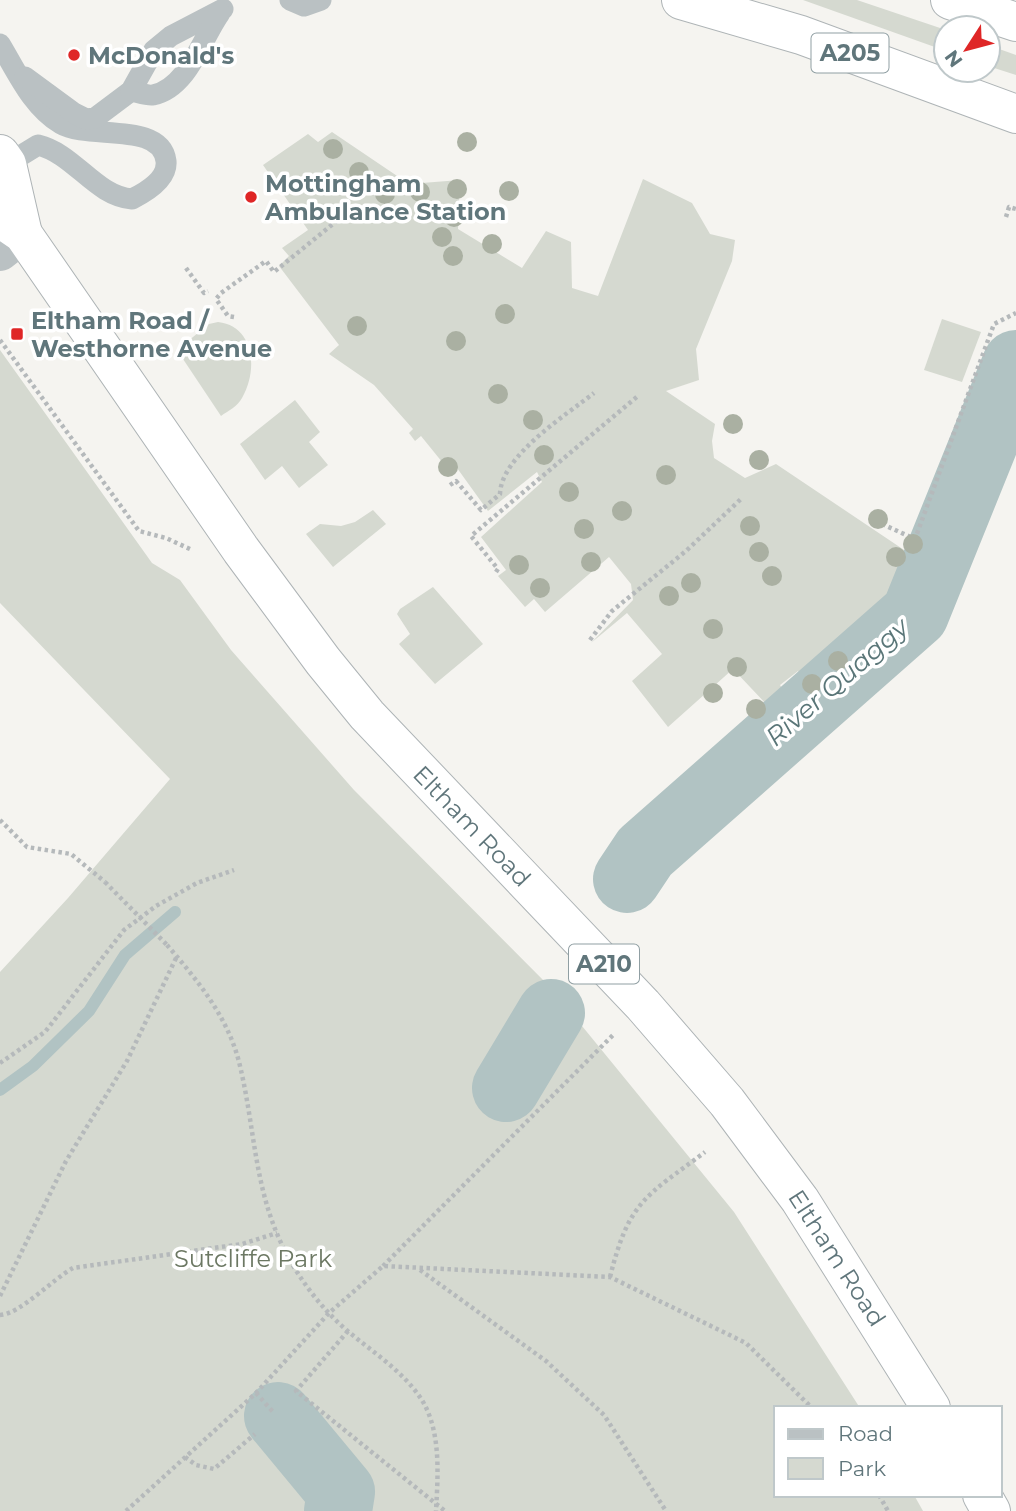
<svg xmlns="http://www.w3.org/2000/svg" width="1016" height="1511" font-family="Montserrat,sans-serif">
<style>
.green{fill:#d5d9d0}
.lines{fill:none;stroke-linecap:round;stroke-linejoin:round}
.stream{stroke:#b1c3c3;stroke-width:12}
.river{stroke:#b1c3c3;stroke-width:68}
.highway-casing{stroke:#aeb4b6;stroke-width:40}
.path{stroke:#b5b9bb;stroke-width:4.5;stroke-dasharray:3.5 3.5;stroke-linecap:butt}
.lane{stroke:#bac1c3;stroke-width:21}
.street{stroke:#bac1c3;stroke-width:38}
.highway{stroke:#fff;stroke-width:38}
.path-bridge{stroke:#b5b9bb;stroke-width:4.5;stroke-dasharray:3.5 3.5;stroke-linecap:butt}
.tree{fill:#aab0a2}
.poi-dot{fill:#df2626;stroke:#fff;stroke-width:2.5}
.labels{text-anchor:middle;dominant-baseline:central;stroke-width:7;stroke-linejoin:round;paint-order:stroke}
.shield{fill:#fff;stroke:#909fa3;stroke-width:2}
.shield-label{font-size:23px;font-weight:bold;fill:#60767b}
.poi-label{font-size:24px;font-weight:bold;fill:#60767b;stroke:#fff;text-anchor:start}
.street-label{font-size:24px;fill:#60767b;stroke:#fff}
.park-label{font-size:24px;fill:#6c7863;stroke:#fff}
.water-label{font-size:26px;font-style:italic;fill:#5a7678;stroke:#fff}
</style>
<rect width="100%" height="100%" fill="#f5f4f0"/>
<g class="green">
<path d="M803 0H857L946 30V51Z"/>
<path d="M988 45 1016 55V75L988 66Z"/>
<path d="M332 132 409 184 460 180 458 229 522 268 546 231 571 242 572 288 598 296 643 179 692 203 710 234 735 240 732 261 696 349 699 380 666 391 715 424 712 441 714 458 745 478 776 464 922 562 905 605 728 764 725 761 808 683 798 671 780 685 783 690 767 705 733 669 668 727 632 681 662 654 627 613 591 643 633 600 631 584 609 557 545 612 534 599 525 607 498 576 506 570 481 537 542 482 537 472 488 511 457 468 451 473 421 436 415 441 409 433 413 429 374 385 329 354 339 345 279 266 289 256 282 248 308 230 263 165 308 134 318 142Z"/>
<path d="M942 319 981 332 962 382 924 370Z"/>
<path d="M218 322C255 326 258 371 242 398 238 406 228 411 221 416L177 350 209 324Z"/>
<path d="M0 350 152 563 180 580 231 650 354 790 551 988 734 1212 860 1408H776V1495H914L923 1511H0V972L68 898 170 779 0 603Z"/>
<path d="M295 400 320 432 309 442 328 465 299 488 282 466 265 480 240 444Z"/>
<path d="M373 510 386 524 333 567 306 534 320 524 341 526 355 522Z"/>
<path d="M433 587 483 644 435 684 399 644 410 634 397 614 400 609Z"/>
</g>
<g class="lines">
<path class="stream" d="M0 1090 33 1066 89 1011 125 955 175 912"/>
<g class="river">
<path d="M627 879 645 852 915 614 1016 364"/>
<path d="M506 1088 551 1013"/>
<path d="M278 1416 341 1492 338 1511"/>
</g>
<g class="highway-casing">
<g id="highway">
<path d="M681 0 801 35 1016 114"/>
<path d="M950 0 1016 22"/>
<path d="M0 154 7 164 23 234"/>
<path d="M0 218 23 234 241 550 323 661 367 715 643 1005 727 1102 800 1200 931 1408"/>
<path d="M982 1495 991 1511"/>
</g>
</g>
<g class="path">
<path d="M1006 217 1009 207 1016 209"/>
<path d="M186 268 204 293 208 291"/>
<path d="M234 317 228 316 216 299 221 293 266 261 274 272 355 206"/>
<path d="M0 340 139 531 166 538 192 550"/>
<path d="M450 485 456 481 481 510 500 494C501 456 566 415 594 393"/>
<path d="M882 524 915 539 994 324 1016 313"/>
<path d="M496 572 498 569 471 536 638 396"/>
<path d="M590 640 612 611 686 551 742 498"/>
<path d="M0 820 27 847 71 854 105 882"/>
<path d="M167 945C198 981 229 1018 240 1066 255 1129 254 1186 282 1245 298 1278 322 1310 350 1333 373 1352 399 1369 417 1393 442 1425 438 1473 436 1511"/>
<path d="M0 1063 45 1032 124 930 156 906 197 883 234 870"/>
<path d="M383 1266 615 1033"/>
<path d="M420 1270 546 1361 604 1415 666 1511"/>
<path d="M610 1277C629 1201 645 1197 705 1152"/>
<path d="M0 1296 66 1161 127 1061 177 956"/>
<path d="M0 1315C20 1314 53 1279 73 1268L242 1244 277 1233"/>
<path d="M348 1331 296 1391 445 1511"/>
<path d="M256 1393 274 1413"/>
<path d="M185 1457 196 1465 214 1469 255 1434"/>
<path d="M879 1495 888 1511"/>
<path d="M126 1511 256 1393 329 1313 383 1266 610 1277 746 1343 812 1408"/>
</g>
<g class="lane">
<path d="M290 0 304 6 321 0"/>
<path d="M0 44C17 72 32 107 61 124 88 140 161 121 166 161 168 179 146 192 132 199 95 196 75 154 38 145L7 164"/>
<path d="M25 77 74 113 86 119 95 118 131 91 154 50 171 36 223 9"/>
<path d="M131 91C137 92 147 96 153 95 188 88 202 38 220 13"/>
</g>
<path class="street" d="M0 252 23 234"/>
<use href="#highway" class="highway"/>
<path class="path-bridge" d="M105 882 167 945"/>
</g>
<g class="tree">
<circle cx="467" cy="142" r="10"/>
<circle cx="333" cy="149" r="10"/>
<circle cx="359" cy="172" r="10"/>
<circle cx="457" cy="189" r="10"/>
<circle cx="509" cy="191" r="10"/>
<circle cx="420" cy="192" r="10"/>
<circle cx="385" cy="194" r="10"/>
<circle cx="454" cy="217" r="10"/>
<circle cx="442" cy="237" r="10"/>
<circle cx="492" cy="244" r="10"/>
<circle cx="453" cy="256" r="10"/>
<circle cx="505" cy="314" r="10"/>
<circle cx="357" cy="326" r="10"/>
<circle cx="456" cy="341" r="10"/>
<circle cx="233" cy="350" r="10"/>
<circle cx="498" cy="394" r="10"/>
<circle cx="533" cy="420" r="10"/>
<circle cx="733" cy="424" r="10"/>
<circle cx="544" cy="455" r="10"/>
<circle cx="759" cy="460" r="10"/>
<circle cx="448" cy="467" r="10"/>
<circle cx="666" cy="475" r="10"/>
<circle cx="569" cy="492" r="10"/>
<circle cx="622" cy="511" r="10"/>
<circle cx="878" cy="519" r="10"/>
<circle cx="750" cy="526" r="10"/>
<circle cx="584" cy="529" r="10"/>
<circle cx="913" cy="544" r="10"/>
<circle cx="759" cy="552" r="10"/>
<circle cx="896" cy="557" r="10"/>
<circle cx="591" cy="562" r="10"/>
<circle cx="519" cy="565" r="10"/>
<circle cx="772" cy="576" r="10"/>
<circle cx="691" cy="583" r="10"/>
<circle cx="540" cy="588" r="10"/>
<circle cx="669" cy="596" r="10"/>
<circle cx="713" cy="629" r="10"/>
<circle cx="838" cy="661" r="10"/>
<circle cx="737" cy="667" r="10"/>
<circle cx="812" cy="684" r="10"/>
<circle cx="713" cy="693" r="10"/>
<circle cx="756" cy="709" r="10"/>
</g>
<g class="poi-dot">
<circle cx="74" cy="55" r="7"/>
<circle cx="251" cy="197" r="7"/>
<rect x="10" y="327" width="14" height="14" rx="3.5"/>
</g>
<g class="labels">
<g class="shield">
<rect x="811.5" y="33.5" width="77" height="39" rx="5"/>
<rect x="569" y="944.5" width="70" height="39" rx="5"/>
</g>
<g class="shield-label">
<text x="850" y="53">A205</text>
<text x="604" y="964">A210</text>
</g>
<g class="poi-label">
<text x="88" y="55">McDonald's</text>
<text x="265" y="183">Mottingham<tspan x="265" dy="28">Ambulance Station</tspan></text>
<text x="31" y="320">Eltham Road /<tspan x="31" dy="28">Westhorne Avenue</tspan></text>
</g>
<g class="street-label">
<text transform="translate(472 826) rotate(46)">Eltham Road</text>
<text transform="translate(837 1258) rotate(57)">Eltham Road</text>
</g>
<g class="park-label">
<text x="253" y="1258">Sutcliffe Park</text>
</g>
<g class="water-label">
<text transform="translate(837 682) rotate(-41)">River Quaggy</text>
</g>
</g>
<rect x="774" y="1406" width="228" height="91" fill="#ffffff" stroke="#bfc8ca" stroke-width="2"/>
<rect x="788" y="1429" width="35" height="10" fill="#bac1c3" stroke="#bfc8ca" stroke-width="2"/>
<text x="838" y="1441" font-size="21" fill="#60767b">Road</text>
<rect x="788" y="1458" width="35" height="21" fill="#d5d9d0" stroke="#bfc8ca" stroke-width="2"/>
<text x="838" y="1476" font-size="21" fill="#60767b">Park</text>
<g transform="translate(967 49) rotate(234)"><circle r="33" fill="#ffffff" stroke="#bfc8ca" stroke-width="2"/>
<path d="M0-5L12 26L0 18L-12 26Z" fill="#df2626"/>
<text y="-10" font-size="19" font-weight="bold" text-anchor="middle" fill="#60767b">N</text>
</g>
</svg>
